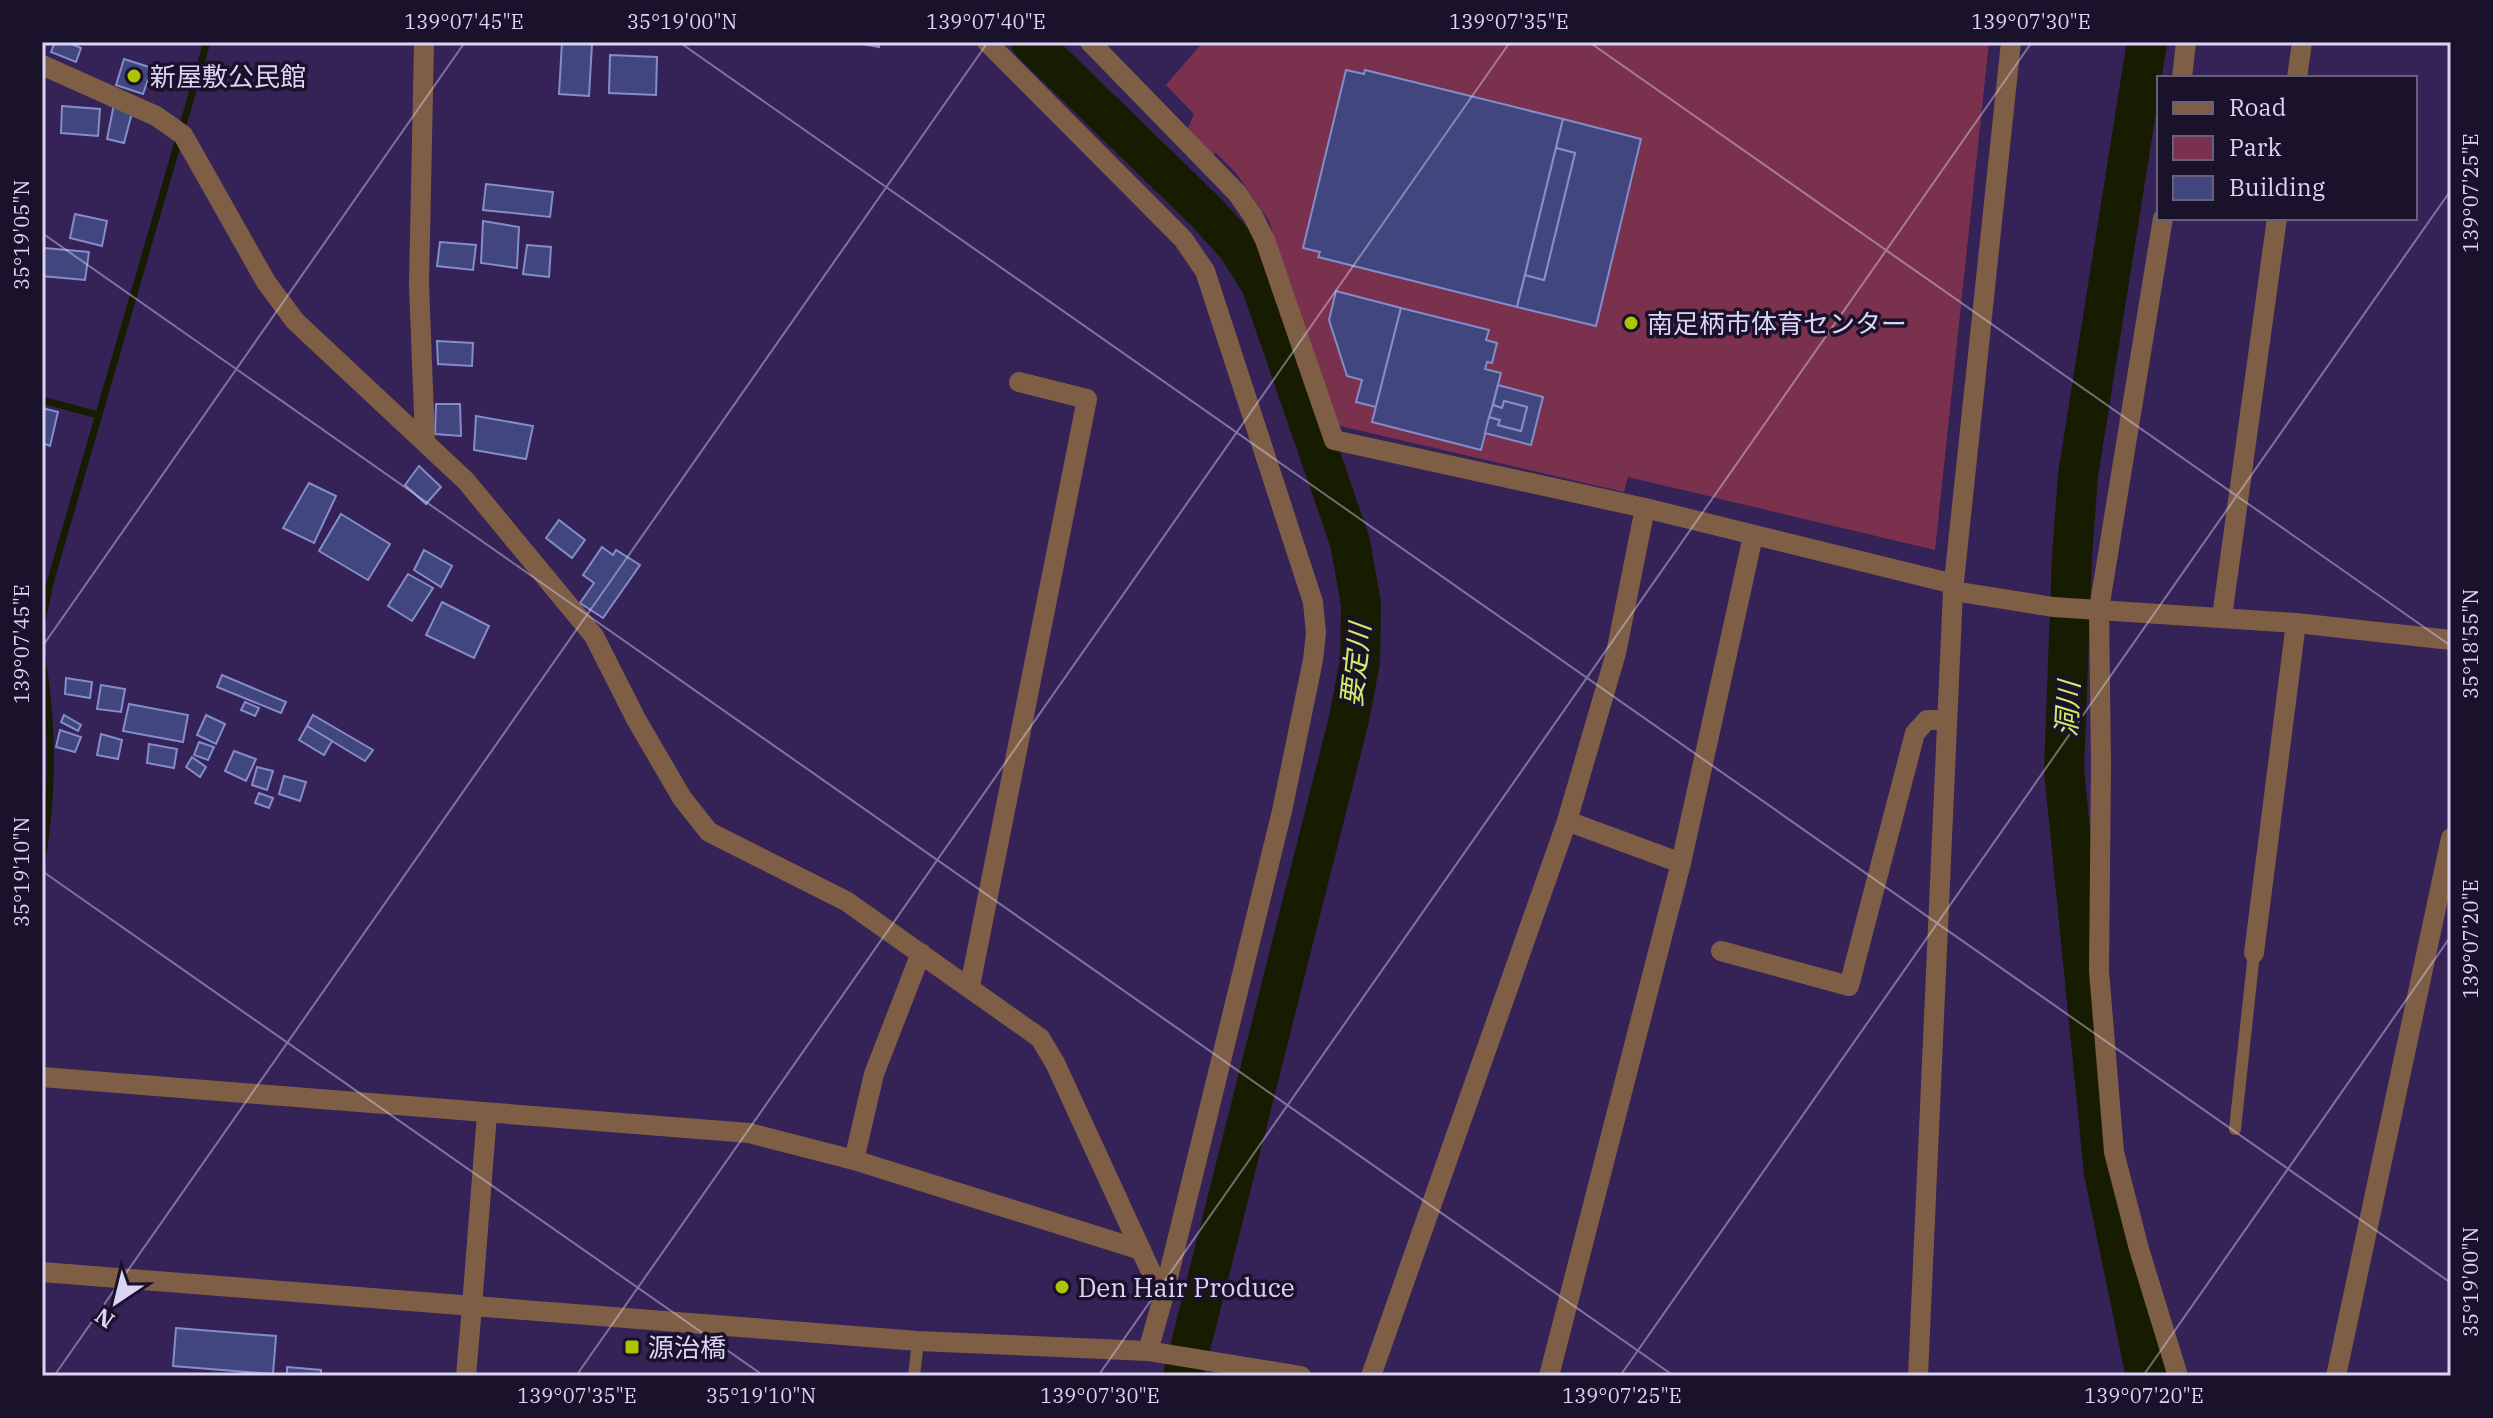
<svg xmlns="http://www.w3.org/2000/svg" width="2493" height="1418" font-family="'IBM Plex Serif','Noto Sans JP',serif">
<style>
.green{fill:#7a314e}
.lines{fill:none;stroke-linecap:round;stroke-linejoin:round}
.stream{stroke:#171b00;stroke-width:7}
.river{stroke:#171b00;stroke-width:40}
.building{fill:#41467e;stroke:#848cca;stroke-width:2}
.service{stroke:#7f5e46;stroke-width:12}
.minor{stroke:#7f5e46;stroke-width:20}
.tertiary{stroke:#7f5e46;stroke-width:20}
.ticks{fill:none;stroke:#dcd4f5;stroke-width:2;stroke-opacity:0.45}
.poi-dot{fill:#afc504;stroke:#1a122a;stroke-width:3}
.labels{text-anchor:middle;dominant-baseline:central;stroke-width:7;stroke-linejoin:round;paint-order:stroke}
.poi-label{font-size:26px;fill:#dcd4f5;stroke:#1a122a;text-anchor:start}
.water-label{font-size:28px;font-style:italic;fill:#d3e969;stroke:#1a122a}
.neatline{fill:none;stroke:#dcd4f5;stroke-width:3}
.ticks-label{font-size:20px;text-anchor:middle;fill:#dcd4f5}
</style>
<rect width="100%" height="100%" fill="#352257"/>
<path class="green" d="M1203 42H1989L1935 550 1628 477 1624 492 1336 425 1269 221 1236 173 1216 153 1210 156 1187 130 1194 114 1166 85Z"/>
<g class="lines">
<g class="stream">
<path d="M42 400 98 415"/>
<path d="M42 621 50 583 207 42"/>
<path d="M42 658C53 724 53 794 42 860"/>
</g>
<g class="river">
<path d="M1031 42 1206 212 1237 246 1261 284 1350 542 1361 604 1360 661 1349 719 1183 1376"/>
<path d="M2146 1376 2104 1173 2064 770 2072 556 2078 475 2147 42"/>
</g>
</g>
<g class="building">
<path d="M55 42H67L81 48 76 62 51 52Z"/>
<path d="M562 42 592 44 589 96 559 94Z"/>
<path d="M852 42H879V47Z"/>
<path d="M610 55 657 57 656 95 609 93Z"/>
<path d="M124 59 152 68 143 94 116 85Z"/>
<path d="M1346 70 1364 74 1365 70 1563 119 1517 307 1318 257 1320 252 1303 248Z"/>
<path d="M114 104 133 109 124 143 107 139Z"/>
<path d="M62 106 100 109 98 136 61 133Z"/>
<path d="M1563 119 1641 139 1596 326 1517 307 1525 275 1544 280 1575 153 1556 148Z"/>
<path d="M1556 148 1575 153 1544 280 1525 275Z"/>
<path d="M486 184 553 192 550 217 483 210Z"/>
<path d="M75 214 107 221 102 246 70 238Z"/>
<path d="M483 221 519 227 517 268 481 263Z"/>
<path d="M440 242 476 245 473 270 437 266Z"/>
<path d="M527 245 551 247 549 277 523 274Z"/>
<path d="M44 248 89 252 85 280 42 276Z"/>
<path d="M1336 291 1401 308 1376 407 1356 402 1362 380 1347 376 1329 320Z"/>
<path d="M1401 308 1489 330 1486 340 1497 343 1492 363 1487 362 1485 369 1501 373 1481 450 1372 422Z"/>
<path d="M437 341 473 343 472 366 438 364Z"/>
<path d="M1498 385 1543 397 1531 445 1485 433 1489 417 1500 420 1498 425 1521 431 1527 407 1504 401 1502 408 1493 405Z"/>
<path d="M1504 401 1527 407 1521 431 1498 425 1500 420 1489 417 1493 405 1502 408Z"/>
<path d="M436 404H460L461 436 435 434Z"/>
<path d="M42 408 58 412 50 446 42 443Z"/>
<path d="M476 416 533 426 526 459 474 450Z"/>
<path d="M419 466 441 487 426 504 405 485Z"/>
<path d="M309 483 336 496 314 543 283 528Z"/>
<path d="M341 514 390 544 368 580 319 551Z"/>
<path d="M559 520 585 540 572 558 546 538Z"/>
<path d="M602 547 613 555 616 550 640 565 603 618 580 603 594 583 583 575Z"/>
<path d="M424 550 452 566 441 587 414 570Z"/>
<path d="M408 574 433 588 412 621 388 606Z"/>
<path d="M442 602 489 626 474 658 426 635Z"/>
<path d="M222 675 286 702 281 713 217 687Z"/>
<path d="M66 678 92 682 90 698 65 694Z"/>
<path d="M101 685 125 689 121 712 97 709Z"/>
<path d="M245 702 259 708 255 716 241 710Z"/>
<path d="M129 704 188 715 183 742 123 731Z"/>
<path d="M64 715 81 725 78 731 61 722Z"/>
<path d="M206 715 225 724 216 744 197 735Z"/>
<path d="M313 715 373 750 365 761 307 726Z"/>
<path d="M307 726 332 741 324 755 299 740Z"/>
<path d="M60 730 81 737 75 752 56 747Z"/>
<path d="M101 734 122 740 118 759 97 755Z"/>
<path d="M199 742 214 747 208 760 194 755Z"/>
<path d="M149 744 177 749 174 768 147 763Z"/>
<path d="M234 751 256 759 246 781 225 771Z"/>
<path d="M192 757 206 767 200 777 186 767Z"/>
<path d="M257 767 273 771 267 790 252 785Z"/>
<path d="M284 776 306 782 300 801 279 794Z"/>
<path d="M259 793 273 798 269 808 255 803Z"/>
<path d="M176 1328 276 1336 273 1374 173 1366Z"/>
<path d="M287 1367 321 1370V1376H287Z"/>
</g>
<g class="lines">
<g class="service">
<path d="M2235 1129 2254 953"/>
<path d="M914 1376 918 1341"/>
</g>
<g class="minor">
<path d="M424 42 419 285 425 441"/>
<path d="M987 42 1183 239 1205 271 1313 602 1316 633 1313 660 1282 811 1163 1298"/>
<path d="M1090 42 1237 193 1253 216 1265 240 1334 440 1645 508 1954 584"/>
<path d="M42 65 156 116 183 135 266 282 295 321 466 481 594 636 636 719 682 798 709 832 846 901 1040 1038 1055 1063 1163 1298 1148 1351"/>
<path d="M2182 78 2186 42"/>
<path d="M2297 78 2302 42"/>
<path d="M2163 218 2099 609 2101 764 2099 971 2114 1152 2139 1249 2178 1376"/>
<path d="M1953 591 2053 607 2296 623 2451 640"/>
<path d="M2222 617 2277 218"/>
<path d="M1567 821 1681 863"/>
<path d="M1721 951 1849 986 1915 733 1927 720H1946"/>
<path d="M2254 953 2296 623"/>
<path d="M970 986 1087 399 1019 382"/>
<path d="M42 1077 749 1133 854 1160 1141 1250"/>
<path d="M854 1160 874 1074 921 953"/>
<path d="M472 1306 487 1114"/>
<path d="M1371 1376 1567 821 1616 653 1645 508"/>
<path d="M1549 1376 1681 863 1753 536"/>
<path d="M2336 1376 2451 838"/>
</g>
<g class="tertiary">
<path d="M42 1272 918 1341 1148 1351 1301 1376"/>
<path d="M466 1376 472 1306"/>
<path d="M1918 1376 1953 591 2011 42"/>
</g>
</g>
<path class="ticks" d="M679 42 2451 1283M1589 42 2451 646M42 233 1674 1376M42 647 465 42M42 871 764 1376M54 1376 988 42M576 1376 1510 42M1098 1376 2032 42M1620 1376 2451 190M2143 1376 2451 936"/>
<g class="poi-dot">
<circle cx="134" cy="76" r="8"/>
<circle cx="1631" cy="323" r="8"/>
<circle cx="1062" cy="1287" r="8"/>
<rect x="624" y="1339" width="16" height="16" rx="4"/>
</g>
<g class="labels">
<g class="poi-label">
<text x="150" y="76">新屋敷公民館</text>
<text x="1647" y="323">南足柄市体育センター</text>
<text x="1078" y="1287">Den Hair Produce</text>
<text x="648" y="1347">源治橋</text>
</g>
<g class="water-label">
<text transform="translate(1355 665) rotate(-84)">要定川</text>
<text transform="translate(2067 709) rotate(-87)">洞川</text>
</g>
</g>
<rect width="2493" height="1418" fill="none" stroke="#1a122a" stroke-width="88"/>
<rect x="2157" y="76" width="260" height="144" fill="#1a122a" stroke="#68607b" stroke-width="2"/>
<rect x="2173" y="102" width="40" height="12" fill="#7f5e46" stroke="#68607b" stroke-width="2"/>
<text x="2229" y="116" font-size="24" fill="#dcd4f5">Road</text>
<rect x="2173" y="136" width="40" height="24" fill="#7a314e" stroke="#68607b" stroke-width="2"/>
<text x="2229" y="156" font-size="24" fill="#dcd4f5">Park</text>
<rect x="2173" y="176" width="40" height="24" fill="#41467e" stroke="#68607b" stroke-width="2"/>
<text x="2229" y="196" font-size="24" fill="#dcd4f5">Building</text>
<g transform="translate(116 1302) rotate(215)" stroke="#1a122a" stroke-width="6" paint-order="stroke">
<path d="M0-6L14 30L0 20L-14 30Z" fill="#dcd4f5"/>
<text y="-12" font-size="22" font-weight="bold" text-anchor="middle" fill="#dcd4f5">N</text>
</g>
<rect x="44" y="44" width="2405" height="1330" class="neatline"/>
<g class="ticks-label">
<text x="464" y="29">139°07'45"E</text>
<text x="682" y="29">35°19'00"N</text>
<text x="986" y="29">139°07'40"E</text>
<text x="1509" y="29">139°07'35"E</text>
<text x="2031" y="29">139°07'30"E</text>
<text transform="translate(2471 193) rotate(-90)" y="7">139°07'25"E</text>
<text transform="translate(22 235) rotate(-90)" y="7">35°19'05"N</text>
<text transform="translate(22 644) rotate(-90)" y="7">139°07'45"E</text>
<text transform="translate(2471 644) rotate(-90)" y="7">35°18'55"N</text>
<text transform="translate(22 872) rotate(-90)" y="7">35°19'10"N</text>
<text transform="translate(2471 939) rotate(-90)" y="7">139°07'20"E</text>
<text transform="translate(2471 1282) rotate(-90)" y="7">35°19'00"N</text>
<text x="577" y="1403">139°07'35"E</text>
<text x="761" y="1403">35°19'10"N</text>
<text x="1100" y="1403">139°07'30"E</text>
<text x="1622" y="1403">139°07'25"E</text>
<text x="2144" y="1403">139°07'20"E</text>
</g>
</svg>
